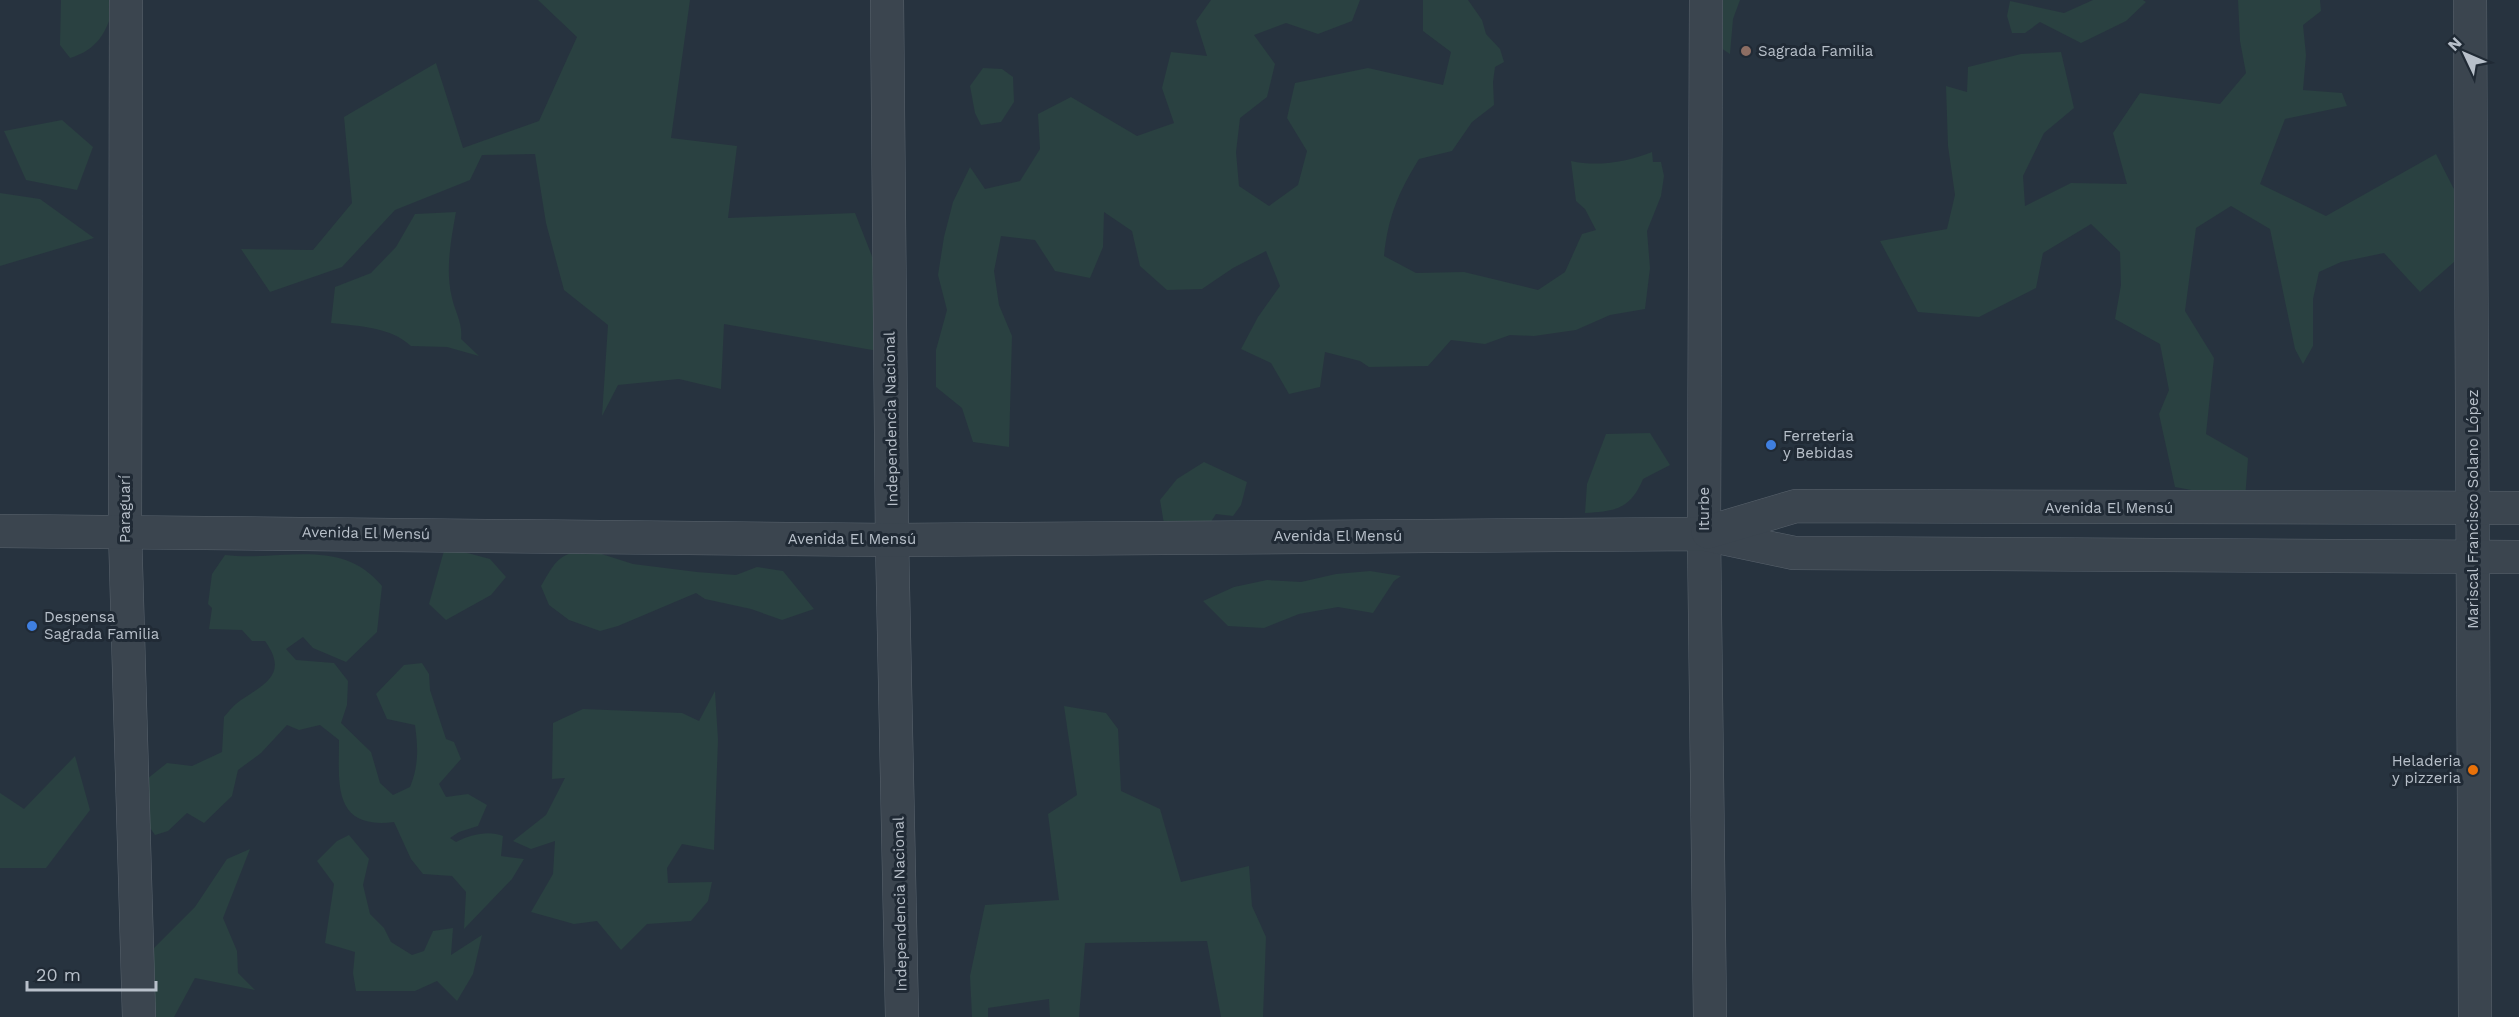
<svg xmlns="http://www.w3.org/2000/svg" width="2519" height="1017" font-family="'Work Sans',sans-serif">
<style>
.green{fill:#2a4141}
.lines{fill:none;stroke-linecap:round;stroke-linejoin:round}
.minor-casing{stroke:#59636d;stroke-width:34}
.minor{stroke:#3b454f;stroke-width:33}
.education-dot{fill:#8d6e63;stroke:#202a35;stroke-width:2}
.shop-dot{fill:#3f7fe0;stroke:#202a35;stroke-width:2}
.food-dot{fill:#e8710a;stroke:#202a35;stroke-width:2}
.labels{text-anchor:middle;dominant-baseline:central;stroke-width:6;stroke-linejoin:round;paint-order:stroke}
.poi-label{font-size:15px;fill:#b8c0ca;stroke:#202a35;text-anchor:start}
.street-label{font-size:15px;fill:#b8c0ca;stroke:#202a35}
</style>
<rect width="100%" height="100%" fill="#27333f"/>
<g class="green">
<path d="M61 0H109L113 9C106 34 96 50 70 58L60 45Z"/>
<path d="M538 0H690L671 138 737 146 728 218 855 213 879 274 878 351 724 324 721 389 679 379 618 385 602 416 608 325 564 290 546 223 535 154 482 155 470 180 395 210 342 267 270 292 241 249 313 250 352 203 344 117 436 63 463 148 539 121 577 37Z"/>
<path d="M1211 0H1360L1352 21 1318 34 1286 23 1254 35 1275 64 1267 97 1240 118 1236 152 1239 186 1269 206 1298 185 1307 151 1287 118 1295 83 1368 68 1443 85 1451 52 1423 31V0H1468L1482 20 1486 34 1500 49 1504 62 1495 67 1493 82 1494 105 1472 122 1452 151 1419 159C1398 193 1388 217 1384 256L1416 273 1464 272 1538 290 1565 272 1582 234 1596 230 1585 209 1576 201 1571 161C1598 167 1627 162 1652 152L1653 162H1661L1664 176 1661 196 1647 231 1650 268 1645 309 1610 315 1576 330 1534 336 1510 335 1485 344 1451 340 1428 366 1369 367 1360 361 1325 352 1320 387 1289 394 1271 363 1241 349 1258 317 1280 286 1266 251 1233 268 1202 289 1167 290 1140 266 1132 231 1104 212 1103 247 1090 278 1055 271 1035 240 1001 236 994 271 999 305 1012 336 1009 447 973 442 962 408 936 387V350L947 310 938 275 944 237 953 202 970 167 985 189 1020 181 1040 149 1038 114 1071 97 1137 136 1174 123 1162 88 1171 52 1207 56 1196 21Z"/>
<path d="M1706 0H1740L1733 19 1730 54 1709 40Z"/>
<path d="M2093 0H2143L2146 2 2126 21 2081 43 2040 22 2025 33H2012L2007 16 2010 1 2064 13Z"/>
<path d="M2238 0H2320L2321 11 2303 25 2306 55 2303 90 2342 93 2347 106 2285 119 2260 184 2326 216 2436 154 2461 203 2454 262 2420 292 2384 253 2341 262 2319 272 2313 299V346L2303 364 2295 349 2270 229 2231 206 2196 228 2185 311 2214 358 2206 434 2248 458 2245 500 2175 487 2159 414 2169 390 2160 344 2115 319 2121 285 2120 252 2091 224 2043 253 2036 288 1979 317 1918 312 1880 241 1947 229 1955 195 1948 146 1946 86 1967 92 1968 67 2021 54 2061 52 2074 108 2044 133 2023 176 2025 206 2071 183 2127 184 2113 133 2140 93 2220 104 2246 73 2240 41Z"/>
<path d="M983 68 1002 69 1013 77 1014 102 1001 122 981 125 975 113 970 86Z"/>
<path d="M62 120 93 147 77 190 26 180 4 131Z"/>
<path d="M0 193 40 199 94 238 0 266Z"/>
<path d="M456 212C451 240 445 270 452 298 455 312 463 323 461 339L479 356 447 347 411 346C391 327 358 326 331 323L335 287 371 273 396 247 415 214Z"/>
<path d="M1650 433 1670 465 1643 479C1630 510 1615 511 1585 513L1587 484 1606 434Z"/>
<path d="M1204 462 1247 482 1241 505 1233 516 1216 514 1201 537 1164 524 1160 500 1177 479Z"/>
<path d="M445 547 490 559 506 577 491 595 446 620 429 604Z"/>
<path d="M589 550 633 564 697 572 736 575 757 567 783 571 814 609 782 620 751 609 705 599 696 593 618 626 600 631 569 620 549 605 541 586C555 562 559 552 589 550Z"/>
<path d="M225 555C281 562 341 536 382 586L377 632 346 662 313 648 303 637 286 649 296 660 334 663 348 681 347 705 341 723 371 752 380 783 393 795 410 787C419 765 418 748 415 725L387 719 376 694 404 665 422 663 429 674 430 690 446 739 454 742 461 759 439 784 446 797 468 794 487 805 478 826 459 832 450 838 456 842C470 835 488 830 503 836L501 856 524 859 512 879 464 929 466 892 452 876 423 874 411 859 394 822C332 830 339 783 339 740L320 725 299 730 287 725 261 753 238 770 232 796 204 823 187 813 168 831 155 835 143 818 147 779 167 763 192 766 222 752 224 717C229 711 235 704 241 700 267 683 288 673 265 641H252L242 630 209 629 212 608 208 604 212 574Z"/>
<path d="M1370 571 1401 576 1394 581 1373 613 1338 607 1299 614 1264 628 1228 626 1203 601 1234 587 1267 580 1301 582 1336 574Z"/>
<path d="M715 691 718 740 714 850 682 844 667 868 668 883 712 882 708 901 691 921 647 924 621 950 597 921 574 924 531 912 553 874 555 841 531 849 513 841 546 815 565 778 552 779 553 723 583 709 682 713 699 721Z"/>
<path d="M1064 706 1106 713 1118 729 1121 791 1160 809 1181 882 1249 866 1252 906 1266 937 1263 1017H1221L1207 941 1085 943 1079 1017H1050L1049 999 988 1008V1017H972L970 976 985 905 1059 900 1048 814 1077 795Z"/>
<path d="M75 756 90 810 46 868H0V793L24 809Z"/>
<path d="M349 835 369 859 363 885 370 914 384 928 391 942 412 955 424 951 433 931 453 928 451 955 482 935 473 974 457 1001 437 981 415 991H356L353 973 355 952 325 943 334 884 317 861 337 841Z"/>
<path d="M250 849 223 918 237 951 238 973 255 990 195 978 174 1017H140L150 952 195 907 227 859Z"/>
</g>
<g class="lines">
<g class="minor-casing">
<g id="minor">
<path d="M126 0 125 531 139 1017"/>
<path d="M887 0 892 540 902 1017"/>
<path d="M1706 0 1704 534 1710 1017"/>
<path d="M2470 0 2475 1017"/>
<path d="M0 531 892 540 1704 534 1794 553 2519 557"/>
<path d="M1708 532 1796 506 2519 508"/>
</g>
</g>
<use href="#minor" class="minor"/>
</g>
<circle class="education-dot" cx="1746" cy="51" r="6"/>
<g class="shop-dot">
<circle cx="1771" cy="445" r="6"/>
<circle cx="32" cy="626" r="6"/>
</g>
<circle class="food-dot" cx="2473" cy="770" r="6"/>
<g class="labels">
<g class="poi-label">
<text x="1758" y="51">Sagrada Familia</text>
<text x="1783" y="436">Ferreteria<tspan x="1783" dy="17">y Bebidas</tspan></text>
<text x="44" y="617">Despensa<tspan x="44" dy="17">Sagrada Familia</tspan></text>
<text x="2461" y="761" text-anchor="end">Heladeria<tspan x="2461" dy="17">y pizzeria</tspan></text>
</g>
<g class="street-label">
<text transform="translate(891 419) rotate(-91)">Independencia Nacional</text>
<text x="2109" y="508">Avenida El Mensú</text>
<text transform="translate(125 509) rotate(-90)">Paraguarí</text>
<text transform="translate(1704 509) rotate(-90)">Iturbe</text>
<text transform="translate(2473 509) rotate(-90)">Mariscal Francisco Solano López</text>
<text transform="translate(366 533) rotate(1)">Avenida El Mensú</text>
<text x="1338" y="536">Avenida El Mensú</text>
<text x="852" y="539">Avenida El Mensú</text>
<text transform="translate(900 904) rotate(-91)">Independencia Nacional</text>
</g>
</g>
<g transform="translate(2465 54) rotate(314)" stroke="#202a35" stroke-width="4.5" paint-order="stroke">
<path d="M0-4.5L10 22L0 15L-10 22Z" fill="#b8c0ca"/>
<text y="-9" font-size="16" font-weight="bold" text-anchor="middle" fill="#b8c0ca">N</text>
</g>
<path d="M27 981v9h129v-9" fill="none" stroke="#b8c0ca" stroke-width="3"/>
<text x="36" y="981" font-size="18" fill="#b8c0ca" stroke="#202a35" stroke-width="4.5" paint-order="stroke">20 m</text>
</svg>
